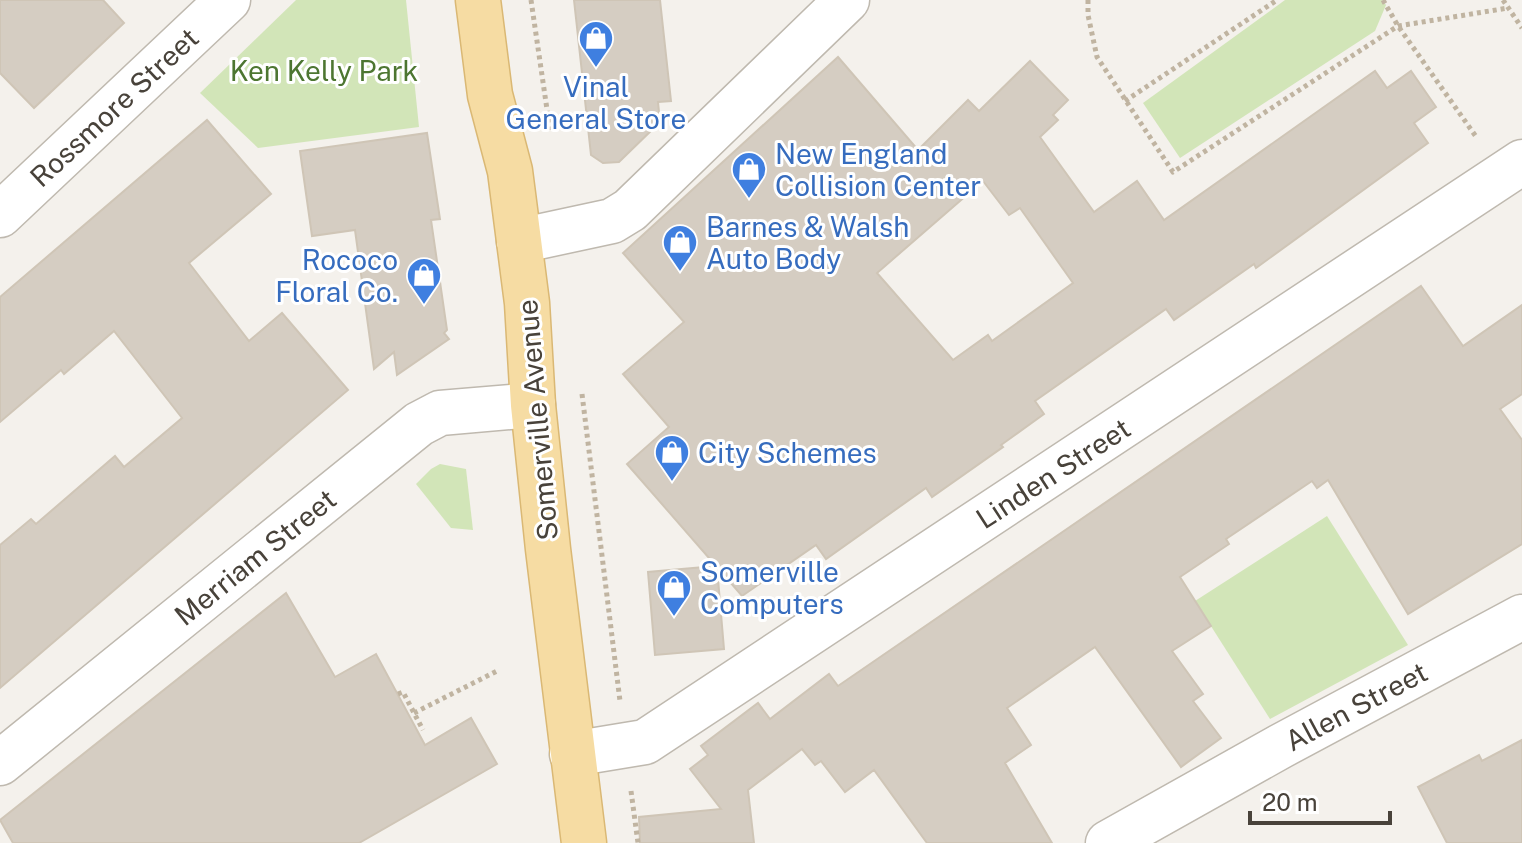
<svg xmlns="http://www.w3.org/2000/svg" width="1522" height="843" font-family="'Public Sans',sans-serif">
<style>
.green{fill:#d2e5b8}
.building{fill:#d5cdc2;stroke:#cfc5b6;stroke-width:2;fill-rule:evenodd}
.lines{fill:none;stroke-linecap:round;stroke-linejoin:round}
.minor-casing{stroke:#bfb9af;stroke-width:47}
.primary-casing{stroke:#dab874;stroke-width:47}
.path{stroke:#c0b4a1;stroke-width:5;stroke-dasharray:4 4;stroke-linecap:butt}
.minor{stroke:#fff;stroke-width:44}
.primary{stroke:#f6dca3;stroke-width:44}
.labels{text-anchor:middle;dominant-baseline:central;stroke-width:6;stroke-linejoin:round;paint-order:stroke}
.park-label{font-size:28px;fill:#4d7631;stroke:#fff}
.shop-label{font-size:28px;fill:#366cbe;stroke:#fff;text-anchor:start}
.street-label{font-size:28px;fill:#48423a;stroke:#fff}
</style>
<rect width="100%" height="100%" fill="#f4f1ec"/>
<g class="green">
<path d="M296 0H406L419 127 258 148 200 93Z"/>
<path d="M1285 0H1382L1386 5 1375 31 1180 158 1143 103Z"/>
<path d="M440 464 466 469 473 530 451 528 416 484 431 469Z"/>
<path d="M1327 516 1408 645 1270 719 1195 601Z"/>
</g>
<g class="building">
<path d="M0 0H103L124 23 34 108 0 73Z"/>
<path d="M574 0H660L671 101 658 102 660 122 619 162 603 163 591 155Z"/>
<path d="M838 57 918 150 968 100 979 111 1030 61 1068 100 1053 115 1058 120 1040 137 1094 212 1137 181 1164 220 1375 71 1387 88 1411 71 1436 107 1414 123 1428 143 1256 268 1254 264 1174 320 1166 309 1035 401 1044 414 1001 445 1003 447 932 497 926 488 826 559 816 545 742 596 717 567 724 649 655 655 648 572 716 566 627 464 669 427 623 374 684 322 623 253ZM983 181 1009 215 1020 208 1073 283 992 341 988 335 953 360 877 273Z"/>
<path d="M207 120 271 194 189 263 249 341 282 313 348 390 0 688V545L31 519 36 524 115 456 124 467 182 418 114 331 64 374 61 370 0 422V297Z"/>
<path d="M427 133 440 219 431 220 447 330 444 333 449 339 397 375 394 352 374 369 355 230 312 236 300 151Z"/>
<path d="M1421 286 1463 346 1522 305V394L1500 409 1522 440V544L1408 614 1328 480 1317 488 1312 481 1226 539 1229 544 1180 577 1211 626 1172 651 1203 694 1193 701 1221 738 1181 767 1095 647 1007 708 1031 745 1005 763 1052 843H927L874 770 845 792 821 761 815 765 802 749 748 790 754 843H640L639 817 721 809 690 769 708 755 701 746 758 703 770 719 829 674 838 686Z"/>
<path d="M286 593 335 677 376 654 425 745 471 718 497 764 359 843H13L0 820Z"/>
<path d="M1522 740V843H1447L1418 787 1479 755 1482 761Z"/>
</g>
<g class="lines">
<g class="minor-casing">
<g id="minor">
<path d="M0 215 228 0"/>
<path d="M519 241 612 221 630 210 847 0"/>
<path d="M572 754 645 742 1522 162"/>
<path d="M0 763 419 424 440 413 533 405"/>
<path d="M1108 843 1281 746 1522 617"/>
</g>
</g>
<g class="primary-casing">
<path id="primary" d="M478 0 490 95 510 171 527 303 533 405 548 549 584 843"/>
</g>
<g class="path">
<path d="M531 0 550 130"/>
<path d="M1088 0V15L1097 57 1173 172 1398 26 1508 8"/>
<path d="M1383 0 1398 26 1477 138"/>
<path d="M1503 0 1522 28"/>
<path d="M1125 101 1277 0"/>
<path d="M582 394 620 701"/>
<path d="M398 694 403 692 423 730"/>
<path d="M414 713 499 670"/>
<path d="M631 791 638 843"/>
</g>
<use href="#minor" class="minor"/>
<use href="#primary" class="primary"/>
</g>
<defs>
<g id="shop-pin" transform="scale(1.8)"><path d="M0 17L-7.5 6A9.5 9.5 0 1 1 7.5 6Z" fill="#3f7fe0" stroke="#fff"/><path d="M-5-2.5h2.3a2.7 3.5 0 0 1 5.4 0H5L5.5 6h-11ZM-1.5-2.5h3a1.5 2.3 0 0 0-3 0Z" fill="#fff"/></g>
</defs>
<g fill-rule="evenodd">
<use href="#shop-pin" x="596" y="38"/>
<use href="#shop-pin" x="749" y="169"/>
<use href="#shop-pin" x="680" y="242"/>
<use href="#shop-pin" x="424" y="275"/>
<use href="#shop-pin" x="672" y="452"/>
<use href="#shop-pin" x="674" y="587"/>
</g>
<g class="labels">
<g class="park-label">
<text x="324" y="70">Ken Kelly Park</text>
</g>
<g class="shop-label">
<text x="596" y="86" text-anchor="middle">Vinal<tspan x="596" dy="32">General Store</tspan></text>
<text x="775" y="153">New England<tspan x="775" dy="32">Collision Center</tspan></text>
<text x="706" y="226">Barnes &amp; Walsh<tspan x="706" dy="32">Auto Body</tspan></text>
<text x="398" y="259" text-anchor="end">Rococo<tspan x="398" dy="32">Floral Co.</tspan></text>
<text x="698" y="452">City Schemes</text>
<text x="700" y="571">Somerville<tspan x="700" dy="32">Computers</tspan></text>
</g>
<g class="street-label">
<text transform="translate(114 107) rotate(-43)">Rossmore Street</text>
<text transform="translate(537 420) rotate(-95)">Somerville Avenue</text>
<text transform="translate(1053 473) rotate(-33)">Linden Street</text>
<text transform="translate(255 557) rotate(-39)">Merriam Street</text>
<text transform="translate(1356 706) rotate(-28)">Allen Street</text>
</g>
</g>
<path d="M1250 811v12h140v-12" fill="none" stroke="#48423a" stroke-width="4"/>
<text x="1262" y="811" font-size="24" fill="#48423a" stroke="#ffffff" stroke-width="6" paint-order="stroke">20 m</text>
</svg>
